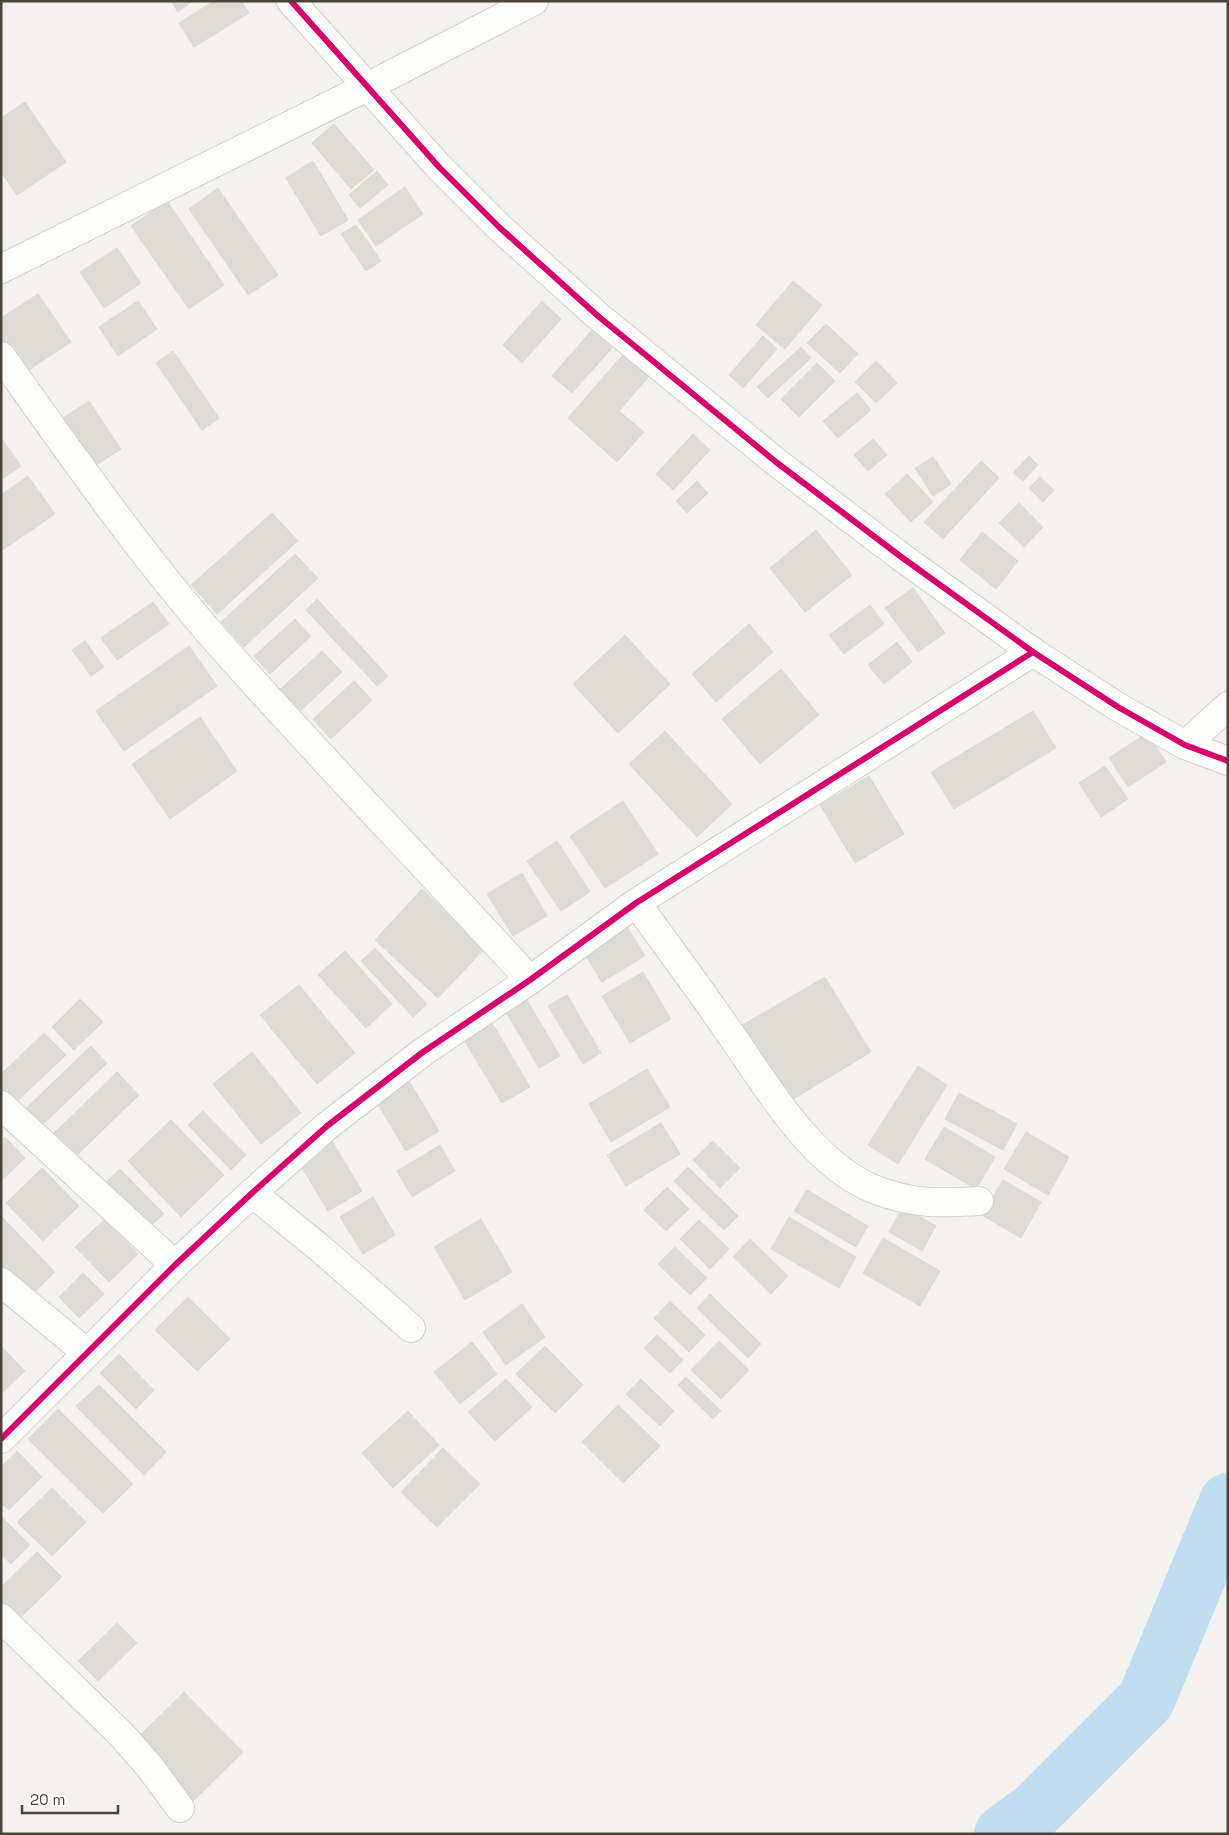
<svg xmlns="http://www.w3.org/2000/svg" width="1229" height="1835" font-family="'Space Grotesk',sans-serif">
<style>
.lines{fill:none;stroke-linecap:round;stroke-linejoin:round}
.river{stroke:#c0ddf1;stroke-width:58}
.building{fill:#dedbd6;stroke:#dcd9d4}
.street-casing{stroke:#d2d0cb;stroke-width:30}
.street{stroke:#fdfdfc;stroke-width:28}
.cycleway-casing{stroke:#fff;stroke-width:9}
.cycleway{stroke:#d6006c;stroke-width:6}
</style>
<rect width="100%" height="100%" fill="#f4f2ee"/>
<g class="lines">
<path class="river" d="M1003 1834 1037 1809 1146 1700 1228 1502"/>
</g>
<g class="building">
<path d="M171 1H189L190 3 178 12Z"/>
<path d="M214 1H241L249 13 194 47 179 23Z"/>
<path d="M25 102 66 162 17 195 1 172V118Z"/>
<path d="M334 124 374 170 351 189 312 143Z"/>
<path d="M313 161 348 220 321 236 286 178Z"/>
<path d="M377 171 388 185 360 208 349 195Z"/>
<path d="M405 187 423 214 376 246 358 220Z"/>
<path d="M218 188 278 275 248 295 189 209Z"/>
<path d="M167 201 224 285 189 309 131 226Z"/>
<path d="M356 225 381 261 366 271 341 234Z"/>
<path d="M117 248 141 283 104 308 80 272Z"/>
<path d="M793 281 822 305 785 349 756 325Z"/>
<path d="M38 294 71 342 24 373 1 340V318Z"/>
<path d="M138 301 157 329 118 356 99 327Z"/>
<path d="M542 301 561 319 522 363 503 345Z"/>
<path d="M826 324 858 354 840 373 807 343Z"/>
<path d="M592 330 612 348 572 393 552 376Z"/>
<path d="M763 336 777 349 743 388 729 375Z"/>
<path d="M801 347 811 358 768 398 757 387Z"/>
<path d="M173 351 219 418 202 430 156 363Z"/>
<path d="M626 351 652 373 619 411 644 432 617 462 568 418Z"/>
<path d="M876 361 897 383 876 403 855 382Z"/>
<path d="M817 363 835 381 799 417 781 399Z"/>
<path d="M857 393 871 410 838 438 823 421Z"/>
<path d="M89 401 121 449 89 470 57 422Z"/>
<path d="M693 434 710 450 673 490 656 474Z"/>
<path d="M2 439 21 466 1 480V440Z"/>
<path d="M873 439 887 455 868 471 854 455Z"/>
<path d="M1029 456 1038 465 1023 481 1013 473Z"/>
<path d="M933 457 951 484 933 496 915 468Z"/>
<path d="M981 461 999 478 943 539 924 522Z"/>
<path d="M907 474 933 502 911 522 885 494Z"/>
<path d="M28 476 55 514 1 551V495Z"/>
<path d="M1040 477 1054 490 1043 502 1029 488Z"/>
<path d="M697 481 708 493 687 513 676 501Z"/>
<path d="M1019 503 1043 527 1024 547 999 523Z"/>
<path d="M272 513 298 541 217 614 191 585Z"/>
<path d="M816 530 852 575 805 612 770 568Z"/>
<path d="M982 532 1018 561 996 589 960 560Z"/>
<path d="M295 554 318 578 244 647 221 622Z"/>
<path d="M913 588 945 633 918 652 885 608Z"/>
<path d="M317 599 388 676 377 686 306 610Z"/>
<path d="M153 602 169 624 117 660 101 638Z"/>
<path d="M870 605 884 624 844 654 829 635Z"/>
<path d="M295 619 311 636 270 674 254 656Z"/>
<path d="M749 624 773 652 716 702 692 674Z"/>
<path d="M625 635 670 684 618 733 573 684Z"/>
<path d="M85 641 104 667 91 676 72 650Z"/>
<path d="M897 642 912 662 884 684 868 665Z"/>
<path d="M189 646 217 686 124 751 96 711Z"/>
<path d="M322 651 342 672 296 715 276 693Z"/>
<path d="M781 669 819 715 760 764 722 719Z"/>
<path d="M354 681 372 700 331 739 313 719Z"/>
<path d="M1033 711 1056 748 954 809 931 772Z"/>
<path d="M200 717 237 771 170 819 132 764Z"/>
<path d="M665 731 732 804 697 837 629 764Z"/>
<path d="M1147 733 1166 762 1128 787 1109 758Z"/>
<path d="M1105 766 1128 799 1101 817 1079 783Z"/>
<path d="M869 776 904 834 855 863 820 805Z"/>
<path d="M623 801 658 854 605 888 570 836Z"/>
<path d="M557 841 590 892 561 911 527 861Z"/>
<path d="M522 873 547 916 513 936 487 894Z"/>
<path d="M422 889 485 948 438 998 375 940Z"/>
<path d="M626 925 645 956 602 982 583 951Z"/>
<path d="M375 948 427 1004 413 1017 361 961Z"/>
<path d="M345 951 392 1004 366 1028 318 975Z"/>
<path d="M643 972 671 1019 630 1043 602 996Z"/>
<path d="M825 977 871 1052 785 1104 739 1027Z"/>
<path d="M299 985 355 1053 317 1084 260 1015Z"/>
<path d="M567 995 601 1053 583 1064 548 1006Z"/>
<path d="M525 997 560 1056 539 1068 504 1009Z"/>
<path d="M80 999 103 1022 74 1050 52 1027Z"/>
<path d="M491 1021 530 1087 502 1103 463 1038Z"/>
<path d="M44 1033 66 1055 15 1103 1 1089V1074Z"/>
<path d="M91 1046 107 1063 35 1132 19 1115Z"/>
<path d="M252 1052 301 1113 261 1144 213 1084Z"/>
<path d="M918 1066 947 1085 898 1164 868 1145Z"/>
<path d="M647 1069 670 1107 611 1142 589 1104Z"/>
<path d="M117 1072 139 1095 75 1157 53 1134Z"/>
<path d="M405 1074 439 1131 406 1151 372 1094Z"/>
<path d="M959 1093 1017 1124 1003 1150 945 1119Z"/>
<path d="M203 1111 246 1155 231 1170 188 1125Z"/>
<path d="M171 1120 224 1175 181 1217 128 1161Z"/>
<path d="M661 1123 680 1154 626 1186 607 1155Z"/>
<path d="M944 1127 995 1157 976 1189 925 1159Z"/>
<path d="M1026 1132 1069 1157 1048 1195 1004 1169Z"/>
<path d="M329 1136 362 1191 328 1211 295 1156Z"/>
<path d="M5 1137 25 1158 1 1181V1140Z"/>
<path d="M713 1141 740 1168 720 1188 693 1160Z"/>
<path d="M440 1145 455 1171 412 1197 397 1171Z"/>
<path d="M688 1167 738 1216 724 1230 674 1181Z"/>
<path d="M42 1168 79 1206 43 1241 6 1203Z"/>
<path d="M120 1169 164 1214 146 1230 103 1185Z"/>
<path d="M1003 1180 1041 1202 1021 1238 982 1215Z"/>
<path d="M667 1187 689 1209 666 1231 644 1210Z"/>
<path d="M807 1190 868 1226 856 1247 794 1211Z"/>
<path d="M373 1197 395 1235 363 1254 340 1217Z"/>
<path d="M903 1207 936 1226 922 1251 889 1232Z"/>
<path d="M1 1216 55 1272 31 1296 1 1265Z"/>
<path d="M789 1217 856 1257 839 1288 771 1249Z"/>
<path d="M105 1219 138 1254 109 1282 75 1247Z"/>
<path d="M481 1219 512 1272 465 1300 434 1247Z"/>
<path d="M699 1220 729 1249 710 1269 680 1239Z"/>
<path d="M883 1238 940 1271 920 1306 863 1273Z"/>
<path d="M750 1239 788 1276 771 1294 733 1257Z"/>
<path d="M675 1247 707 1278 690 1295 658 1264Z"/>
<path d="M83 1273 104 1294 79 1318 59 1297Z"/>
<path d="M710 1294 761 1344 748 1358 697 1308Z"/>
<path d="M188 1297 230 1339 197 1371 155 1330Z"/>
<path d="M670 1301 705 1335 689 1352 654 1318Z"/>
<path d="M522 1304 545 1337 506 1365 483 1332Z"/>
<path d="M657 1335 683 1360 670 1373 644 1348Z"/>
<path d="M719 1341 749 1370 721 1399 691 1370Z"/>
<path d="M472 1342 497 1374 460 1404 434 1372Z"/>
<path d="M1 1346 25 1371 1 1394Z"/>
<path d="M545 1346 583 1385 555 1413 516 1374Z"/>
<path d="M119 1354 154 1390 136 1409 100 1373Z"/>
<path d="M686 1377 721 1411 713 1419 678 1385Z"/>
<path d="M506 1379 532 1407 495 1441 468 1412Z"/>
<path d="M641 1379 674 1411 660 1426 626 1394Z"/>
<path d="M99 1385 166 1452 144 1475 76 1406Z"/>
<path d="M618 1405 660 1446 623 1483 582 1442Z"/>
<path d="M58 1409 133 1484 103 1513 28 1439Z"/>
<path d="M408 1411 439 1445 393 1488 362 1453Z"/>
<path d="M443 1448 480 1484 437 1527 401 1492Z"/>
<path d="M17 1451 42 1477 9 1510 1 1503V1467Z"/>
<path d="M52 1488 86 1522 52 1556 17 1522Z"/>
<path d="M1 1516 30 1545 11 1564 1 1554Z"/>
<path d="M37 1552 62 1577 13 1625 1 1614V1587Z"/>
<path d="M117 1623 137 1643 98 1681 78 1661Z"/>
<path d="M184 1692 243 1752 191 1803 132 1743Z"/>
</g>
<g class="lines">
<g class="street-casing">
<g id="street">
<path d="M291 1 439 167 499 227 598 316 776 462 900 556 1033 652 1118 707 1185 745 1228 761"/>
<path d="M1 269 367 87 534 1"/>
<path d="M1 356C68 450 134 545 209 632 313 751 424 864 530 980"/>
<path d="M1185 745 1228 706"/>
<path d="M636 903C667 945 698 987 727 1029 765 1083 809 1161 871 1188 888 1195 911 1201 930 1202 946 1203 963 1202 979 1201"/>
<path d="M1 1105 175 1265"/>
<path d="M252 1193 321 1249 411 1328"/>
<path d="M1 1282 87 1353"/>
<path d="M1 1439 175 1265 252 1193 327 1126 423 1052 530 980 636 903 1033 652"/>
<path d="M1 1618 121 1734 149 1766 180 1808"/>
</g>
</g>
<use href="#street" class="street"/>
<g class="cycleway-casing">
<g id="cycleway">
<path d="M291 1 439 167 499 227 598 316 776 462 900 556 1033 652 1118 707 1185 745 1228 761"/>
<path d="M1 1439 175 1265 252 1193 327 1126 423 1052 530 980 636 903 1033 652"/>
</g>
</g>
<use href="#cycleway" class="cycleway"/>
</g>
<rect width="1229" height="1835" fill="none" stroke="#4b4439" stroke-width="5"/>
<path d="M22 1805v8h96v-8" fill="none" stroke="#4b4439" stroke-width="2.5"/>
<text x="30" y="1805" font-size="15" fill="#4b4439" stroke="#ffffff" stroke-width="4" paint-order="stroke">20 m</text>
</svg>
